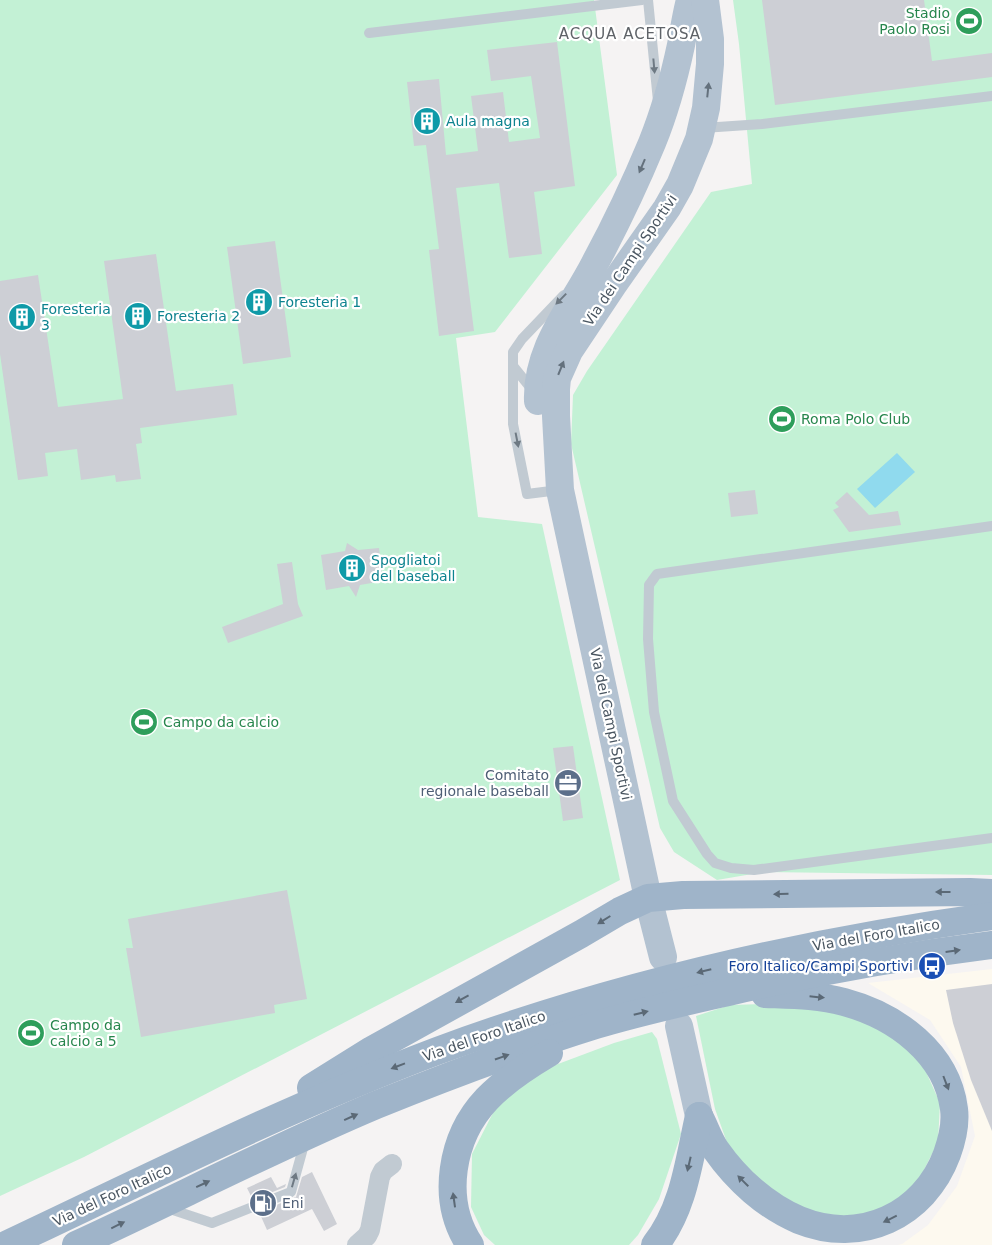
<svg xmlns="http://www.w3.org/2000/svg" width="992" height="1245" font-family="'DejaVu Sans',sans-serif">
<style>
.commercial{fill:#fdf9ef}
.green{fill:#c3f1d5}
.water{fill:#90daee}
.building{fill:#cdcfd5}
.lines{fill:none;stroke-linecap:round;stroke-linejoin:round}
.service{stroke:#c1cad2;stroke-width:10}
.minor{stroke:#c1cad2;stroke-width:20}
.primary{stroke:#b3c2d1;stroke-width:28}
.trunk{stroke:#9fb4c9;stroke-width:28}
.oneway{fill:#6e7983}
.oneway2{fill:#64717d}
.oneway3{fill:#5b6976}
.labels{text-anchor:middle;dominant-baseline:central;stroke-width:4.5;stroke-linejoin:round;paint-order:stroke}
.leisure-label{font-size:14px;fill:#27864d;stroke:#fff;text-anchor:start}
.culture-label{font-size:14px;fill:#0d838f;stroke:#fff;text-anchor:start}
.street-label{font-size:14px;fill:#4a5661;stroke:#fff}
.service-label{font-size:14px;fill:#4e5e75;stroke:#fff;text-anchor:end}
.transit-label{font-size:14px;fill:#164399;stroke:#fff;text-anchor:end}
.neighbourhood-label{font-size:15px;letter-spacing:1px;fill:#5f6368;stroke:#fff}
</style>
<rect width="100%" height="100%" fill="#f5f3f3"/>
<path class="commercial" d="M992 969V1245H898L902 1244 928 1225 957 1186 975 1136 961 1067 930 1020 868 983Z"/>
<g class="green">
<path d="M0 0H594L617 175 495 332 456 338 478 517 542 524 620 880 84 1157 0 1196Z"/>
<path d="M733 0H992V875L764 872 717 880 674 852 660 828 571 444 573 395 587 371 711 192 752 184 739 44Z"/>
<path d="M794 1003 882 1025 918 1054 940 1103 938 1142 920 1178 911 1192 864 1219 789 1209 730 1151 715 1109 696 1016 730 1005Z"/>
<path d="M652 1032 657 1039 681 1134 659 1199 638 1235 629 1245H495L484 1235 471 1207 472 1154 497 1105 542 1070 614 1043Z"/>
</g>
<path class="water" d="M897 453 915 472 875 508 857 489Z"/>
<g class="building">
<path d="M762 0H924L932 61 992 53V77L775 105Z"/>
<path d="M557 42 575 186 534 192 542 254 509 258 499 183 456 188 474 331 439 336 429 250 439 249 426 145 414 146 407 82 439 79 446 155 478 151 471 96 503 92 509 142 540 138 531 76 491 81 487 50Z"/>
<path d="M275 241 291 357 243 364 227 247Z"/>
<path d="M156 254 176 391 233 384 237 415 140 428 142 443 136 444 141 479 116 482 115 475 81 480 77 449 45 453 48 476 18 480 0 354V281L38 275 58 407 123 399 104 261Z"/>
<path d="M755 490 758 514 731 517 728 493Z"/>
<path d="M847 492 869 515 898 511 901 525 849 532 833 510 839 507 835 503Z"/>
<path d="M347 543 358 550 379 548 383 581 360 585 356 597 349 586 326 590 321 555 345 551Z"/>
<path d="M292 562 298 604 303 616 228 643 222 627 283 604 277 564Z"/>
<path d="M573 746 583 818 563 821 553 748Z"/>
<path d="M287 890 307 999 274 1005 275 1013 141 1037 126 948H133L128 919Z"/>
<path d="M992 984V1131L971 1080 953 1023 946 990Z"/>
<path d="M312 1172 337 1224 324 1231 312 1209 267 1230 259 1212 296 1197 302 1177Z"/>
<path d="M271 1177 277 1188 286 1184 285 1187 253 1200 247 1188Z"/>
</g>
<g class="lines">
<g class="service">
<path d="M648 0 658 101"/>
<path d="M369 33 642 0"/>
<path d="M703 128 762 124 992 96"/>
<path d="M513 366 534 392"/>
<path d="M559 490 527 494 513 424V352L522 339 564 295"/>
<path d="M992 526 657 574 649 585 648 639 654 712 673 801 707 854 715 863 731 868 754 870 992 838"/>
<path d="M167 1208 212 1223 291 1192 305 1141"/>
</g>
<path class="minor" d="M357 1245 367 1236 370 1230 380 1177 383 1171 392 1164"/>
<g class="primary">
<path d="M538 401C536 348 572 308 595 263 616 224 635 184 652 143 665 111 674 78 681 45 684 30 686 15 690 0"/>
<path d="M663 957 648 898 560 490 556 416V389L557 378 569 351 613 285 667 208 680 185 699 139 706 108 710 64V39L705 0"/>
<path d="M679 1026 699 1116"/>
</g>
<g class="trunk">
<path d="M311 1088 372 1050 581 934 620 911 648 898 683 895 970 892 992 893"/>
<path d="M699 1116C705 1127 709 1140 716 1150 737 1180 766 1206 799 1220 861 1245 924 1216 947 1154 952 1140 956 1124 954 1109 947 1053 896 1016 844 1002 818 995 791 995 765 994"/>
<path d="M6 1245C148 1178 289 1107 437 1051 615 985 804 942 992 916"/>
<path d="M76 1245C176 1199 274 1148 376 1105 448 1076 522 1048 596 1025 639 1012 684 1002 728 992 815 972 903 956 992 945"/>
<path d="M470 1245C440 1200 451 1137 487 1099 505 1080 527 1066 549 1053"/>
<path d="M655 1245C684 1209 689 1160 699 1116"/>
</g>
</g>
<defs><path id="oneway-solid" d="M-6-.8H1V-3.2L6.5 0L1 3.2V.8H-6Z" transform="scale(1.25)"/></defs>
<g class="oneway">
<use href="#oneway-solid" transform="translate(654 66) rotate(85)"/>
<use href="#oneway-solid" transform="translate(561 299) rotate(134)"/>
<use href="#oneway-solid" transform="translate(517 440) rotate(79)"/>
<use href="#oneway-solid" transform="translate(294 1180) rotate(-74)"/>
</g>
<g class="oneway2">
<use href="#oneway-solid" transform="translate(708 90) rotate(-84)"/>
<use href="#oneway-solid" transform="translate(642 166) rotate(113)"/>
<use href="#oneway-solid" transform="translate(561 368) rotate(-68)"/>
</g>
<g class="oneway3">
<use href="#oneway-solid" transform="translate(943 892) rotate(180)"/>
<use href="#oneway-solid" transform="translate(781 894) rotate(179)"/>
<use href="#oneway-solid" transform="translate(604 920) rotate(148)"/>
<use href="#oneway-solid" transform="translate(953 951) rotate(-8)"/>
<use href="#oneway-solid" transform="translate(704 971) rotate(166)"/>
<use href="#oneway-solid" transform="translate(817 997) rotate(6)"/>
<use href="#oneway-solid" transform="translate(462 999) rotate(151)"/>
<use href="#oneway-solid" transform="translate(641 1013) rotate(-14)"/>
<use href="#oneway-solid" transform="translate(502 1057) rotate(-19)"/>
<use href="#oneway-solid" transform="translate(398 1066) rotate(159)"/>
<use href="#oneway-solid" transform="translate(946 1083) rotate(69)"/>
<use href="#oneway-solid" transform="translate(351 1117) rotate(-24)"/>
<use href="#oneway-solid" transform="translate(689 1164) rotate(103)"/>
<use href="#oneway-solid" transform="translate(743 1181) rotate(-135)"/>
<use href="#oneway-solid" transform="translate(203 1184) rotate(-25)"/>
<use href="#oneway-solid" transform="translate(454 1200) rotate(-98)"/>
<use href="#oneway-solid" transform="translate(890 1219) rotate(154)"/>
<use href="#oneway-solid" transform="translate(118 1225) rotate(-26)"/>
</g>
<defs>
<g id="stadium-disc" transform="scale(1.4375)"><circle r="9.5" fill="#2e9e5b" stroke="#fff"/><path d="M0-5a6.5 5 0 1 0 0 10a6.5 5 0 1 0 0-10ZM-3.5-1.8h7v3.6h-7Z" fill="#fff"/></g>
<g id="building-disc" transform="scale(1.4375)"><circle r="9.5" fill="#0f9aa8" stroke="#fff"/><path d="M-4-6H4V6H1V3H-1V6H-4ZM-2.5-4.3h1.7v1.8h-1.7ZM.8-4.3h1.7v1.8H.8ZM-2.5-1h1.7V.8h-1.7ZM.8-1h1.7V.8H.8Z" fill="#fff"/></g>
<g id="office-disc" transform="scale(1.4375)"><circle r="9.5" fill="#5c6f8a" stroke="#fff"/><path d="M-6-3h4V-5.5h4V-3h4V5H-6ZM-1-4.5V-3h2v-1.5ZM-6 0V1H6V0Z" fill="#fff"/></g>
<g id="bus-disc" transform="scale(1.4375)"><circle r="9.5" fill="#1a4fb4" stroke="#fff"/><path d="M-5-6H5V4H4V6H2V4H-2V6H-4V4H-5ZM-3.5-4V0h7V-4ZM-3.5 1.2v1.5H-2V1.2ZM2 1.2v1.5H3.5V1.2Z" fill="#fff"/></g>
<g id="fuel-disc" transform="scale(1.4375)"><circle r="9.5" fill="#5c6f8a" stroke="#fff"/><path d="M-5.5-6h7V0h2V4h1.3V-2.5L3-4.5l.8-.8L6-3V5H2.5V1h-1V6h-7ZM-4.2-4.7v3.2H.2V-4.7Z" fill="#fff"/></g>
</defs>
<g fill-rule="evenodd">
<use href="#stadium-disc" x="969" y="21"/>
<use href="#building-disc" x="427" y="121"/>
<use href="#building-disc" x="259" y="302"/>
<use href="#building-disc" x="138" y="316"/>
<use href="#building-disc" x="22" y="317"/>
<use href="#stadium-disc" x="782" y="419"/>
<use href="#building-disc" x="352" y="568"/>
<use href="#stadium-disc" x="144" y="722"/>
<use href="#office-disc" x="568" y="783"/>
<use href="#bus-disc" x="932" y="966"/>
<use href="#stadium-disc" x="31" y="1033"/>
<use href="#fuel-disc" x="263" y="1203"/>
</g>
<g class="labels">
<g class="leisure-label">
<text x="950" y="13" text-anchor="end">Stadio<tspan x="950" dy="16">Paolo Rosi</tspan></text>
<text x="801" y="419">Roma Polo Club</text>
<text x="163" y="722">Campo da calcio</text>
<text x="50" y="1025">Campo da<tspan x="50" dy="16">calcio a 5</tspan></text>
</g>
<g class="culture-label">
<text x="446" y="121">Aula magna</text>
<text x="278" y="302">Foresteria 1</text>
<text x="41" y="309">Foresteria<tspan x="41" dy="16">3</tspan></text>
<text x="157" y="316">Foresteria 2</text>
<text x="371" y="560">Spogliatoi<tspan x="371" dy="16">del baseball</tspan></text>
</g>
<g class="street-label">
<text transform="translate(630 260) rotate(-56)">Via dei Campi Sportivi</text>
<text transform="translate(611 724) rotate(78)">Via dei Campi Sportivi</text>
<text transform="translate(876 935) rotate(-10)">Via del Foro Italico</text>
<text transform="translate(484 1036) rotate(-19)">Via del Foro Italico</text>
<text transform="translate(112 1195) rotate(-25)">Via del Foro Italico</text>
</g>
<g class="service-label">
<text x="549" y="775">Comitato<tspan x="549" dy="16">regionale baseball</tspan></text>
<text x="282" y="1203" text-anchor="start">Eni</text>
</g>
<g class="transit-label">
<text x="913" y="966">Foro Italico/Campi Sportivi</text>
</g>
<g class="neighbourhood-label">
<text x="630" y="34">ACQUA ACETOSA</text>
</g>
</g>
</svg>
